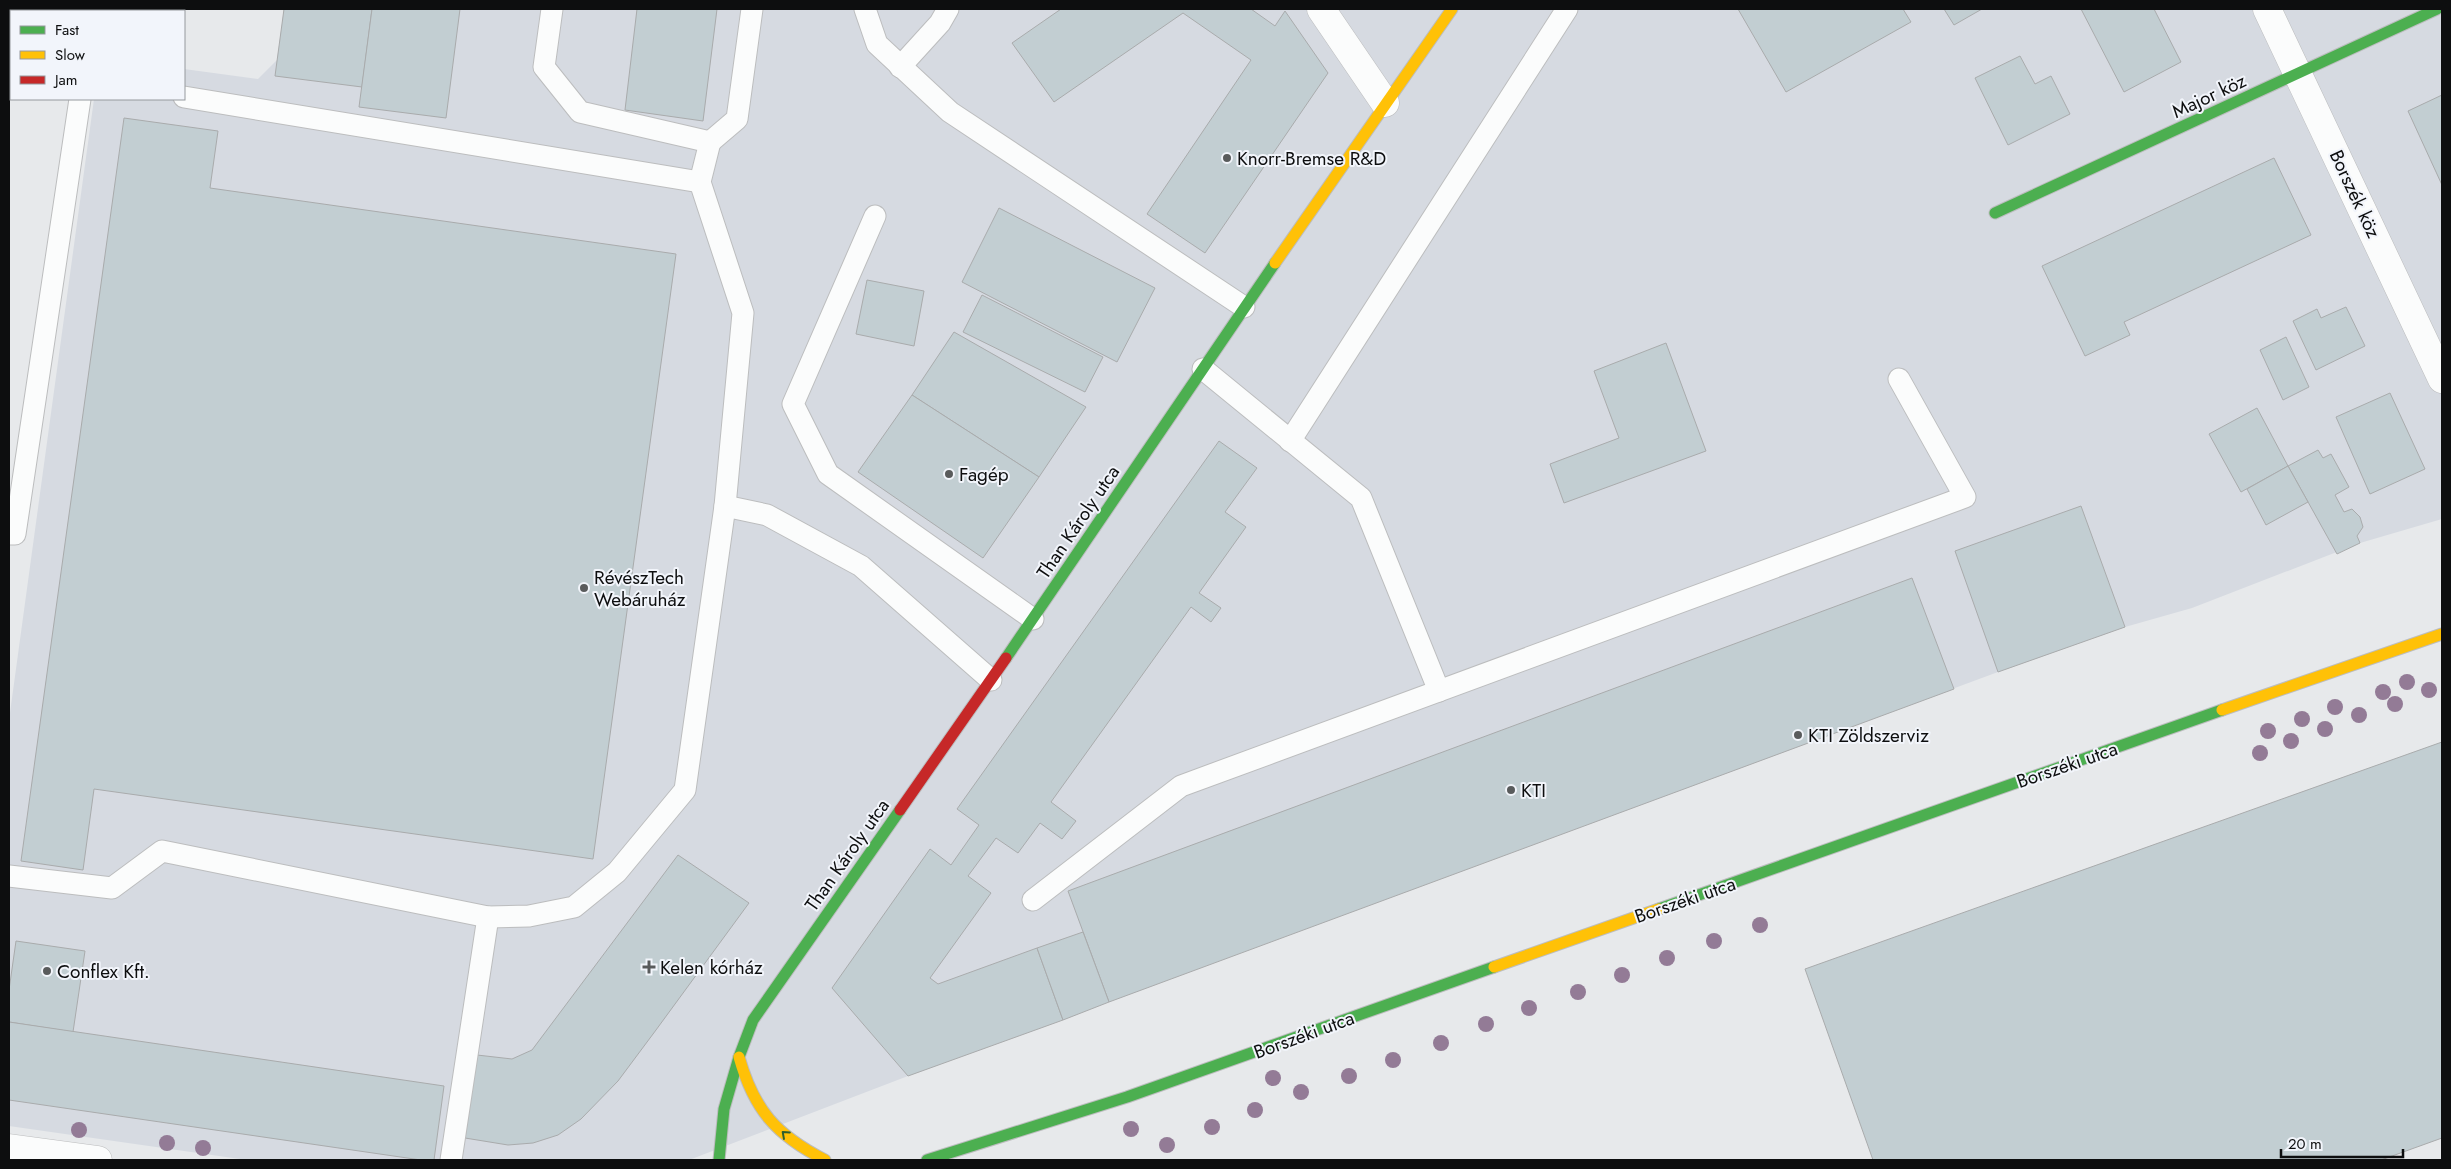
<svg xmlns="http://www.w3.org/2000/svg" width="2451" height="1169" font-family="Jost,sans-serif">
<style>
.built{fill:#d6dae1}
.building{fill:#c2ced2;stroke:#a9abac}
.lines{fill:none;stroke-linecap:round;stroke-linejoin:round}
.lane-casing{stroke:#bcbdbe;stroke-width:23}
.street-casing{stroke:#bcbdbe;stroke-width:29}
.fast-casing{stroke:#bcbdbe;stroke-width:13}
.slow-casing{stroke:#bcbdbe;stroke-width:13}
.jam-casing{stroke:#bcbdbe;stroke-width:13}
.lane{stroke:#fbfcfc;stroke-width:21}
.street{stroke:#fbfcfc;stroke-width:28}
.fast{stroke:#4caf50;stroke-width:11}
.slow{stroke:#ffc107;stroke-width:11}
.jam{stroke:#c62828;stroke-width:11}
.tree{fill:#937b96}
.oneway{stroke:#2c5e30}
.poi-dot{fill:#595b5c;stroke:#f2f5fb;stroke-width:2}
.labels{text-anchor:middle;dominant-baseline:central;stroke-width:4;stroke-linejoin:round;paint-order:stroke}
.street-label{font-size:19px;fill:#0d0e0f;stroke:#f2f5fb}
.poi-label{font-size:19px;fill:#0d0e0f;stroke:#f2f5fb;text-anchor:start}
</style>
<rect width="100%" height="100%" fill="#e7e9eb"/>
<path class="built" d="M284 9H2442V519L2360 543 2192 608 2125 627 1998 672 908 1076 689 1160H247L9 1126V720L94 99H184V69L258 79 277 60Z"/>
<g class="building">
<path d="M284 9H372L362 87 275 76Z"/>
<path d="M372 9H460L446 118 359 107Z"/>
<path d="M637 9H717L703 121 625 110Z"/>
<path d="M1061 9H1251L1275 26 1285 11 1328 73 1205 253 1147 214 1251 60 1183 13 1054 102 1012 43Z"/>
<path d="M1738 9H1903L1911 22 1786 92Z"/>
<path d="M1944 9H1982L1954 25Z"/>
<path d="M2081 9H2154L2181 62 2124 92Z"/>
<path d="M2020 56 2035 84 2051 76 2070 114 2008 145 1975 78Z"/>
<path d="M2442 95V185L2408 111Z"/>
<path d="M124 118 218 131 210 188 676 254 593 859 94 789 83 870 21 861Z"/>
<path d="M2274 158 2311 235 2124 322 2130 335 2085 356 2042 266Z"/>
<path d="M999 208 1155 288 1117 362 962 282Z"/>
<path d="M867 280 924 291 914 346 856 334Z"/>
<path d="M982 295 1103 357 1085 392 963 332Z"/>
<path d="M2346 307 2365 346 2316 370 2293 321 2317 309 2321 318Z"/>
<path d="M954 332 1086 407 1039 477 912 395Z"/>
<path d="M2286 337 2309 387 2283 400 2260 350Z"/>
<path d="M1666 343 1706 451 1564 503 1550 464 1619 438 1594 371Z"/>
<path d="M2390 393 2425 469 2370 494 2336 417Z"/>
<path d="M912 395 1039 477 983 558 858 472Z"/>
<path d="M2257 408 2288 466 2241 492 2209 434Z"/>
<path d="M1219 441 1257 468 1225 512 1246 527 1199 593 1221 608 1211 622 1191 607 1051 802 1076 821 1062 839 1040 823 1018 853 996 838 968 876 991 893 930 978 938 984 1037 948 1063 1020 908 1076 832 988 930 849 951 865 979 825 957 809Z"/>
<path d="M2318 450 2323 458 2331 454 2349 487 2335 495 2344 512 2352 509 2360 517 2363 527 2357 536 2360 543 2337 554 2288 466Z"/>
<path d="M2288 466 2308 502 2266 525 2247 489Z"/>
<path d="M2081 506 2125 627 1998 672 1955 551Z"/>
<path d="M1912 578 1954 689 1109 1002 1068 891Z"/>
<path d="M2442 742V1138L2381 1160H1873L1805 969Z"/>
<path d="M678 855 749 903 656 1030 618 1081 581 1119 558 1135 533 1143 508 1145 465 1138 477 1055 512 1059 532 1050Z"/>
<path d="M1083 932 1109 1002 1063 1020 1037 948Z"/>
<path d="M16 941 85 951 73 1032 9 1022V990Z"/>
<path d="M9 1022 444 1086 434 1160H421L9 1100Z"/>
</g>
<g class="lines">
<g class="lane-casing">
<g id="lane">
<path d="M552 9 544 67 580 112 710 142 737 119 752 9"/>
<path d="M865 9 877 44 950 112 1244 307"/>
<path d="M900 67 940 23 948 9"/>
<path d="M9 73 11 74"/>
<path d="M700 182 710 142"/>
<path d="M875 216 793 404 828 474 1033 619"/>
<path d="M1203 369 1361 498 1439 691"/>
<path d="M1290 441 1567 9"/>
<path d="M725 506 767 515 861 566 991 680"/>
<path d="M9 534H15L80 99"/>
<path d="M9 876 112 888 162 851 488 917 529 916 574 907 617 872 685 790 725 506 743 313 700 182 184 97"/>
<path d="M1033 900 1181 786 1965 497 1899 379"/>
<path d="M451 1160 488 917"/>
</g>
</g>
<g class="street-casing">
<g id="street">
<path d="M1321 9 1385 103"/>
<path d="M2267 9 2442 379"/>
<path d="M9 40 11 27"/>
<path d="M9 1148 98 1160"/>
</g>
</g>
<g class="fast-casing">
<g id="fast">
<path d="M1995 213 2437 9"/>
<path d="M1006 658 1275 263"/>
<path d="M1659 909 2222 710"/>
<path d="M719 1160 724 1109 739 1057 753 1020 900 810"/>
<path d="M927 1160 1127 1097 1494 967"/>
</g>
</g>
<g class="slow-casing">
<g id="slow">
<path d="M1275 263 1452 9"/>
<path d="M2222 710 2442 634"/>
<path d="M1494 967 1659 909"/>
<path d="M739 1057C754 1110 776 1135 825 1160"/>
</g>
</g>
<g class="jam-casing">
<path id="jam" d="M900 810 1006 658"/>
</g>
<use href="#lane" class="lane"/>
<use href="#street" class="street"/>
<use href="#fast" class="fast"/>
<use href="#slow" class="slow"/>
<use href="#jam" class="jam"/>
</g>
<g class="tree">
<circle cx="2407" cy="682" r="8"/>
<circle cx="2429" cy="690" r="8"/>
<circle cx="2383" cy="692" r="8"/>
<circle cx="2395" cy="704" r="8"/>
<circle cx="2335" cy="707" r="8"/>
<circle cx="2359" cy="715" r="8"/>
<circle cx="2302" cy="719" r="8"/>
<circle cx="2325" cy="729" r="8"/>
<circle cx="2268" cy="731" r="8"/>
<circle cx="2291" cy="741" r="8"/>
<circle cx="2260" cy="753" r="8"/>
<circle cx="1760" cy="925" r="8"/>
<circle cx="1714" cy="941" r="8"/>
<circle cx="1667" cy="958" r="8"/>
<circle cx="1622" cy="975" r="8"/>
<circle cx="1578" cy="992" r="8"/>
<circle cx="1529" cy="1008" r="8"/>
<circle cx="1486" cy="1024" r="8"/>
<circle cx="1441" cy="1043" r="8"/>
<circle cx="1393" cy="1060" r="8"/>
<circle cx="1349" cy="1076" r="8"/>
<circle cx="1273" cy="1078" r="8"/>
<circle cx="1301" cy="1092" r="8"/>
<circle cx="1255" cy="1110" r="8"/>
<circle cx="1212" cy="1127" r="8"/>
<circle cx="1131" cy="1129" r="8"/>
<circle cx="79" cy="1130" r="8"/>
<circle cx="167" cy="1143" r="8"/>
<circle cx="1167" cy="1145" r="8"/>
<circle cx="203" cy="1148" r="8"/>
</g>
<defs><path id="oneway-chevron" d="M-2-3.5L2.5 0L-2 3.5" fill="none" stroke-width="1.6" stroke-linecap="round" stroke-linejoin="round" transform="scale(1.25)"/></defs>
<use class="oneway" href="#oneway-chevron" transform="translate(785 1134) rotate(-138)"/>
<g class="poi-dot">
<circle cx="1227" cy="158" r="5"/>
<circle cx="949" cy="474" r="5"/>
<circle cx="584" cy="588" r="5"/>
<circle cx="1798" cy="735" r="5"/>
<circle cx="1511" cy="790" r="5"/>
<path d="M646.5 959.5h5v5h5v5h-5v5h-5v-5h-5v-5h5z"/>
<circle cx="47" cy="971" r="5"/>
</g>
<g class="labels">
<g class="street-label">
<text transform="translate(2209 96) rotate(-25)">Major köz</text>
<text transform="translate(2355 194) rotate(65)">Borszék köz</text>
<text transform="translate(1078 522) rotate(-56)">Than Károly utca</text>
<text transform="translate(2067 765) rotate(-19)">Borszéki utca</text>
<text transform="translate(847 855) rotate(-55)">Than Károly utca</text>
<text transform="translate(1685 900) rotate(-19)">Borszéki utca</text>
<text transform="translate(1304 1035) rotate(-20)">Borszéki utca</text>
</g>
<g class="poi-label">
<text x="1237" y="158">Knorr-Bremse R&amp;D</text>
<text x="959" y="474">Fagép</text>
<text x="594" y="577">RévészTech<tspan x="594" dy="22">Webáruház</tspan></text>
<text x="1808" y="735">KTI Zöldszerviz</text>
<text x="1521" y="790">KTI</text>
<text x="660" y="967">Kelen kórház</text>
<text x="57" y="971">Conflex Kft.</text>
</g>
</g>
<rect width="2451" height="1169" fill="none" stroke="#0d0e0f" stroke-width="20"/>
<rect x="10" y="10" width="175" height="90" fill="#f2f5fb" stroke="#96999d"/>
<rect x="20" y="26" width="25" height="8" fill="#4caf50" stroke="#96999d"/>
<text x="55" y="35" font-size="15" fill="#0d0e0f">Fast</text>
<rect x="20" y="51" width="25" height="8" fill="#ffc107" stroke="#96999d"/>
<text x="55" y="60" font-size="15" fill="#0d0e0f">Slow</text>
<rect x="20" y="76" width="25" height="8" fill="#c62828" stroke="#96999d"/>
<text x="55" y="85" font-size="15" fill="#0d0e0f">Jam</text>
<path d="M2281 1149v8h122v-8" fill="none" stroke="#0d0e0f" stroke-width="2.5"/>
<text x="2288" y="1149" font-size="15" fill="#0d0e0f" stroke="#f2f5fb" stroke-width="4" paint-order="stroke">20 m</text>
</svg>
